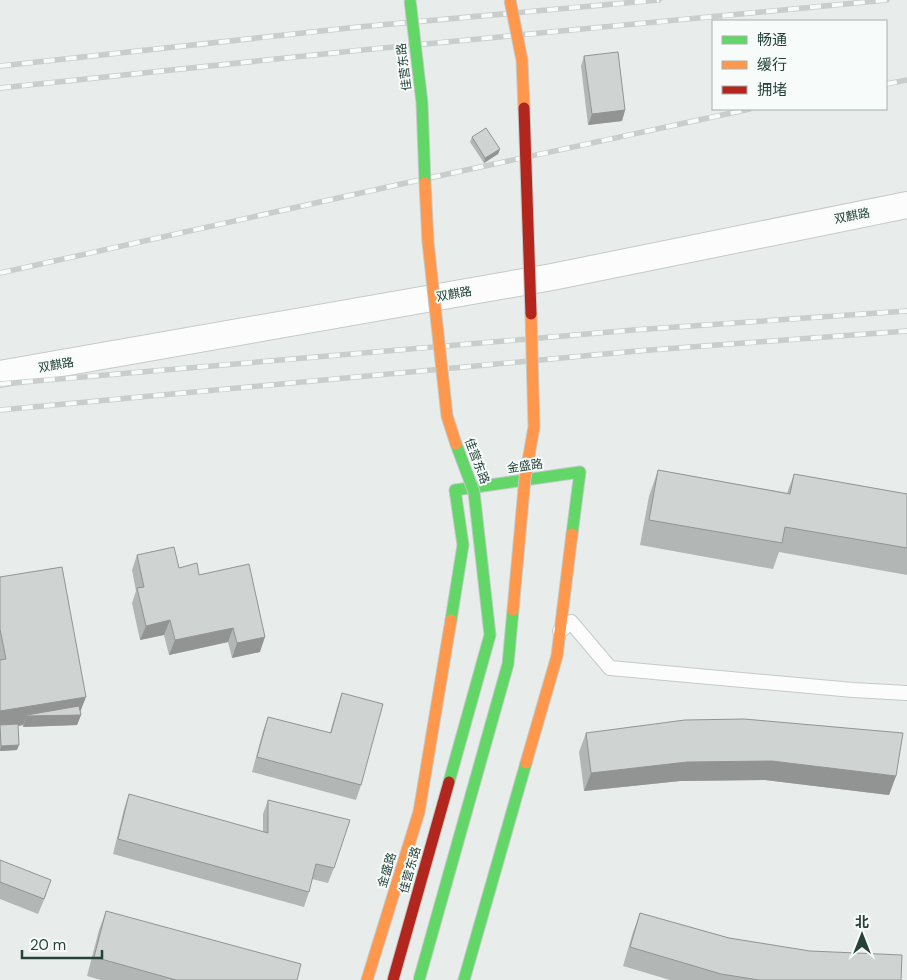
<svg xmlns="http://www.w3.org/2000/svg" width="907" height="980" font-family="'DM Sans','Noto Sans SC',sans-serif">
<style>
.lines{fill:none;stroke-linecap:round;stroke-linejoin:round}
.lane-casing{stroke:#c5cac8;stroke-width:16}
.street-casing{stroke:#c5cac8;stroke-width:28}
.fast-casing{stroke:#c3cbc8;stroke-width:13}
.slow-casing{stroke:#c3cbc8;stroke-width:13}
.lane{stroke:#fcfcfc;stroke-width:14}
.street{stroke:#fcfcfc;stroke-width:26}
.fast{stroke:#63d668;stroke-width:11}
.slow{stroke:#ff974d;stroke-width:11}
.rail-casing{stroke:#c9cdcc;stroke-width:5.5}
.rail{stroke:#f7fbf9;stroke-width:4;stroke-dasharray:11;stroke-linecap:butt}
.fast-bridge-casing{stroke:#c3cbc8;stroke-width:13;stroke-linecap:butt}
.slow-bridge-casing{stroke:#c3cbc8;stroke-width:13;stroke-linecap:butt}
.jam-bridge-casing{stroke:#c3cbc8;stroke-width:13;stroke-linecap:butt}
.fast-bridge{stroke:#63d668;stroke-width:11}
.slow-bridge{stroke:#ff974d;stroke-width:11}
.jam-bridge{stroke:#b3261e;stroke-width:11}
.wall{fill:#b2b6b5}
.shaded-wall{fill:#919493}
.building{fill:#cfd4d2;stroke:#919493}
.labels{text-anchor:middle;dominant-baseline:central;stroke-width:4;stroke-linejoin:round;paint-order:stroke}
.street-label{font-size:12px;fill:#24423a;stroke:#f7fbf9}
</style>
<rect width="100%" height="100%" fill="#e8edeb"/>
<g class="lines">
<g class="lane-casing">
<path id="lane" d="M560 631 571 622 610 668 853 690 907 693"/>
</g>
<g class="street-casing">
<path id="street" d="M0 374 552 277 907 205"/>
</g>
<g class="fast-casing">
<g id="fast">
<path d="M451 620 463 545 455 490 580 472 572 534"/>
<path d="M464 980 526 763"/>
</g>
</g>
<g class="slow-casing">
<g id="slow">
<path d="M526 763 557 656 572 534"/>
<path d="M367 980 419 812 451 620"/>
</g>
</g>
<use href="#lane" class="lane"/>
<use href="#street" class="street"/>
<use href="#fast" class="fast"/>
<use href="#slow" class="slow"/>
<g class="rail-casing">
<g id="rail">
<path d="M0 66 358 27 659 0"/>
<path d="M886 84 907 80"/>
<path d="M0 88 362 50 887 0"/>
<path d="M0 273 415 181 750 109"/>
<path d="M0 384 633 330 907 311"/>
<path d="M0 410 637 351 907 331"/>
</g>
</g>
<use href="#rail" class="rail"/>
<g class="fast-bridge-casing">
<g id="fast-bridge">
<path d="M410 0 422 103 425 183"/>
<path d="M449 782 490 635 474 492 456 444"/>
<path d="M419 980 508 664 513 610"/>
</g>
</g>
<g class="slow-bridge-casing">
<g id="slow-bridge">
<path d="M510 0 522 60 524 108"/>
<path d="M425 183 428 242 447 416 456 444"/>
<path d="M513 610 525 478 534 427 531 314"/>
</g>
</g>
<g class="jam-bridge-casing">
<g id="jam-bridge">
<path d="M524 108 531 314"/>
<path d="M393 980 449 782"/>
</g>
</g>
<use href="#fast-bridge" class="fast-bridge"/>
<use href="#slow-bridge" class="slow-bridge"/>
<use href="#jam-bridge" class="jam-bridge"/>
</g>
<g class="wall">
<path d="M584 56 625 110 622 121 588 125 581 66Z"/>
<path d="M472 137 500 149 498 154 484 163 470 142Z"/>
<path d="M658 470 787 493 794 474 907 494V575L779 552 773 569 640 545 649 496Z"/>
<path d="M137 555 199 575 260 652 232 658 228 642 169 655 164 635 140 640 132 603 136 591 132 570Z"/>
<path d="M0 577 80 712 81 715 77 725 23 727V725L18 726 17 750 0 751Z"/>
<path d="M342 693 361 785 356 800 252 772 263 731 268 717 330 733 337 708Z"/>
<path d="M586 733 896 776 889 795 765 780 680 781 584 791 579 752Z"/>
<path d="M129 794 263 832V814L268 800 334 868 328 883 312 879 309 892 304 907 113 854 124 809Z"/>
<path d="M0 860 46 895 38 914 0 899Z"/>
<path d="M106 911 297 980H101L87 976 99 930Z"/>
<path d="M640 913 729 938 901 980H670L623 966 633 932Z"/>
</g>
<g class="shaded-wall">
<path d="M625 110 622 121 588 125 592 114Z"/>
<path d="M500 149 498 154 484 163 485 158Z"/>
<path d="M170 620 164 635 140 640 146 626Z"/>
<path d="M233 628 228 642 169 655 175 640Z"/>
<path d="M265 637 260 652 232 658 237 643Z"/>
<path d="M86 697 79 715H81L77 725 23 727 27 715 23 725 0 729V711Z"/>
<path d="M19 745 17 750 0 751 1 746Z"/>
<path d="M772 761 896 776 889 795 765 780 680 781 584 791 591 773 687 762Z"/>
</g>
<g class="building">
<path d="M618 52 625 110 592 114 584 56Z"/>
<path d="M486 128 500 149 485 158 472 137Z"/>
<path d="M658 470 790 494 794 474 907 494V548L785 527 782 543 649 520Z"/>
<path d="M174 547 179 568 197 563 199 575 249 564 265 637 237 643 233 628 175 640 170 620 146 626 137 588 144 587 137 555Z"/>
<path d="M62 567 86 697 0 711V660L6 659 0 629V577Z"/>
<path d="M342 693 383 704 361 785 257 757 268 717 331 733Z"/>
<path d="M79 706 81 715 27 716V715Z"/>
<path d="M744 719 903 733 896 776 772 761 687 762 591 773 586 733 685 720Z"/>
<path d="M18 724 19 745 1 746 0 725Z"/>
<path d="M129 794 268 833V800L350 820 334 868 316 864 309 892 118 839Z"/>
<path d="M0 860 51 880 44 899 0 882Z"/>
<path d="M106 911 301 964 297 980H176L94 957Z"/>
<path d="M640 913 729 938 810 951 902 955 901 980H759L721 974 630 947Z"/>
</g>
<g class="labels">
<g class="street-label">
<text transform="translate(404 67) rotate(-97)">佳营东路</text>
<text transform="translate(852 216) rotate(-11)">双麒路</text>
<text transform="translate(454 294) rotate(-10)">双麒路</text>
<text transform="translate(56 365) rotate(-10)">双麒路</text>
<text transform="translate(477 461) rotate(69)">佳营东路</text>
<text transform="translate(525 466) rotate(-8)">金盛路</text>
<text transform="translate(387 870) rotate(-73)">金盛路</text>
<text transform="translate(410 870) rotate(-74)">佳营东路</text>
</g>
</g>
<rect x="712" y="20" width="175" height="90" fill="#f7fbf9" stroke="#a3b1ad"/>
<rect x="722" y="36" width="25" height="8" fill="#63d668" stroke="#a3b1ad"/>
<text x="757" y="45" font-size="15" fill="#24423a">畅通</text>
<rect x="722" y="61" width="25" height="8" fill="#ff974d" stroke="#a3b1ad"/>
<text x="757" y="70" font-size="15" fill="#24423a">缓行</text>
<rect x="722" y="86" width="25" height="8" fill="#b3261e" stroke="#a3b1ad"/>
<text x="757" y="95" font-size="15" fill="#24423a">拥堵</text>
<g transform="translate(862 935)" stroke="#f7fbf9" stroke-width="4" paint-order="stroke">
<path d="M0-4L9 19L0 12L-9 19Z" fill="#24423a"/>
<text y="-8" font-size="14" font-weight="bold" text-anchor="middle" fill="#24423a">北</text>
</g>
<path d="M22 950v8h80v-8" fill="none" stroke="#24423a" stroke-width="2.5"/>
<text x="30" y="950" font-size="15" fill="#24423a" stroke="#f7fbf9" stroke-width="4" paint-order="stroke">20 m</text>
</svg>
